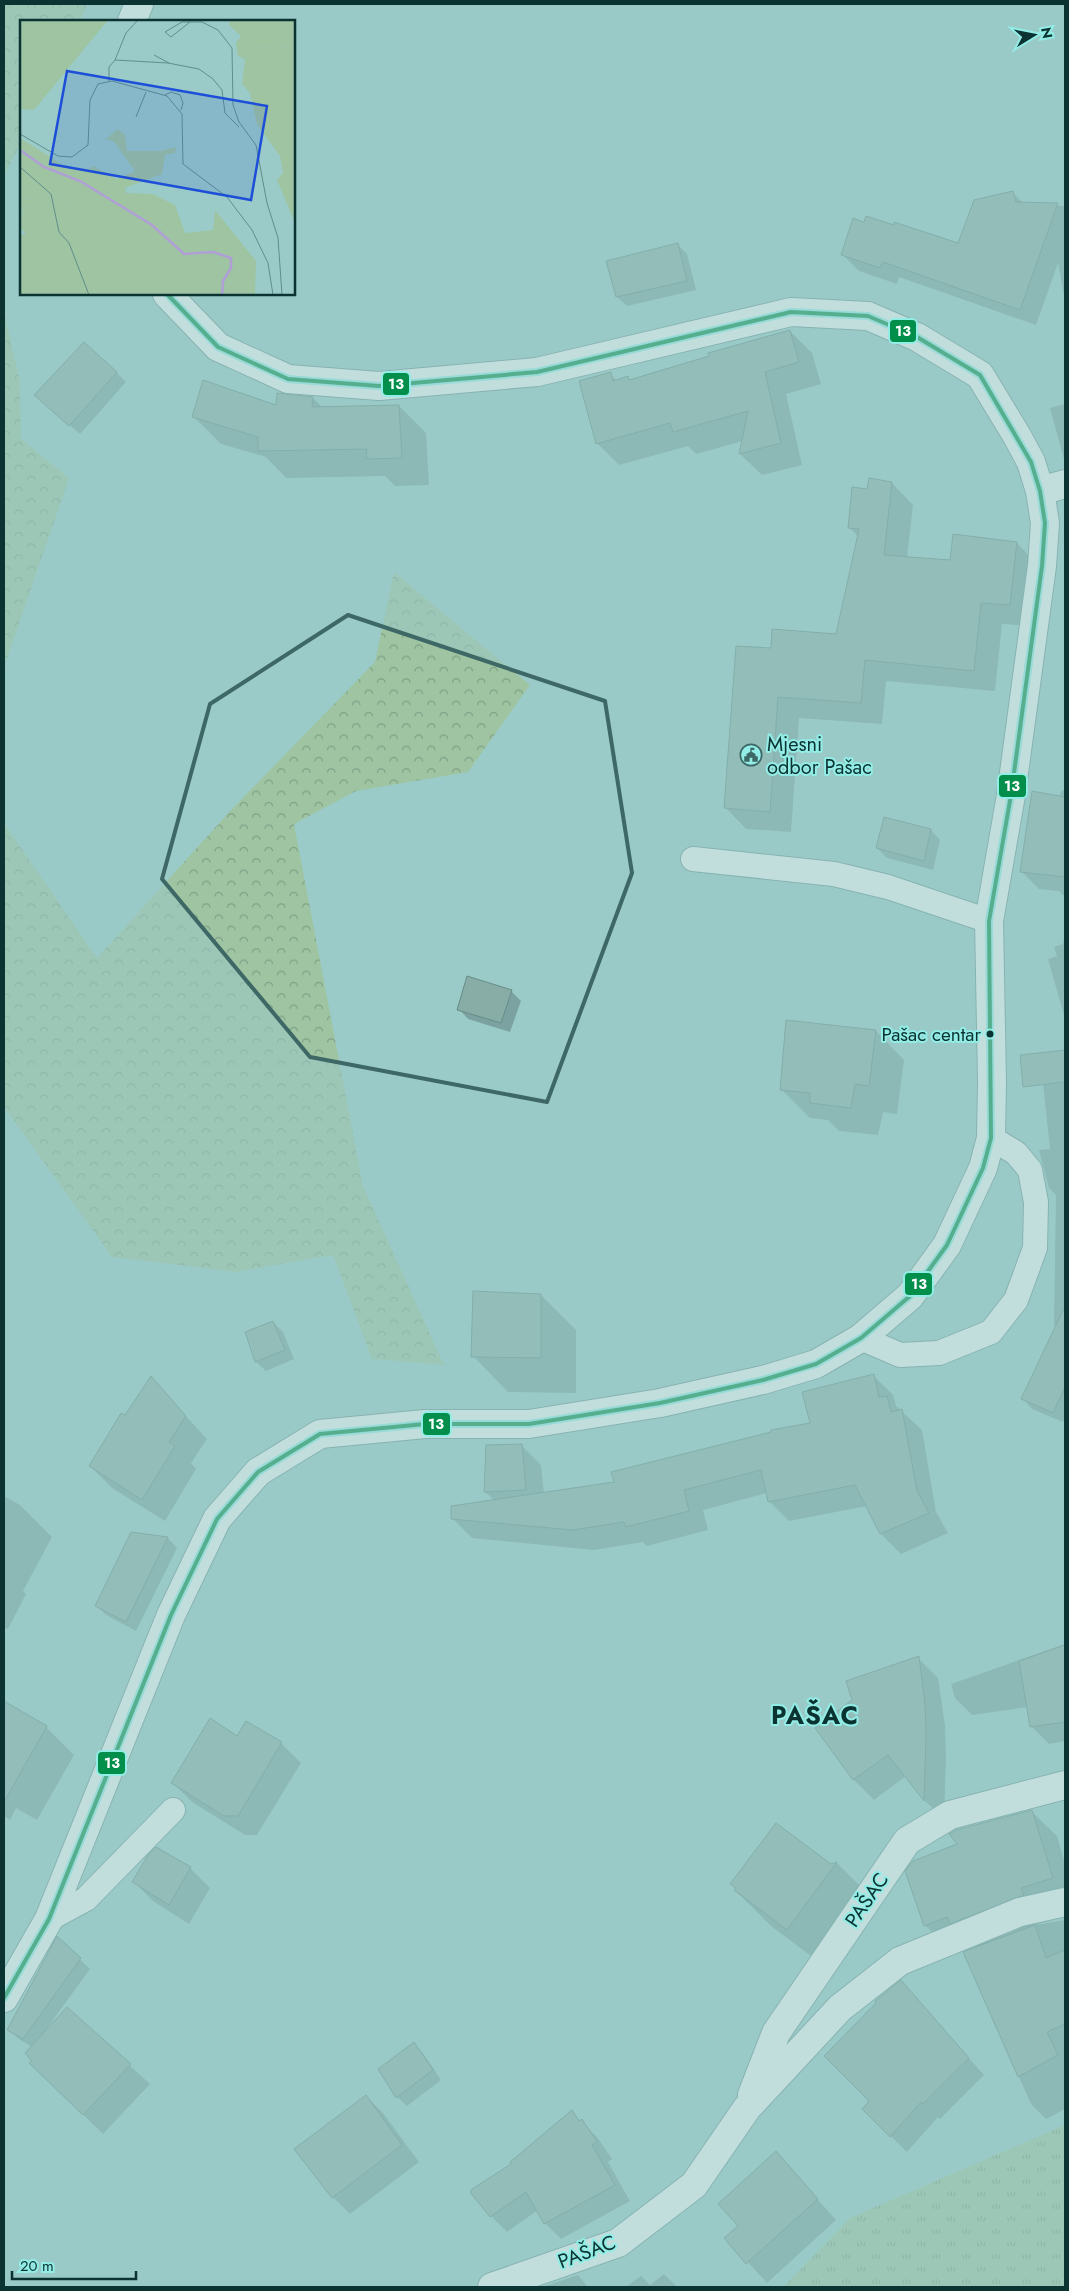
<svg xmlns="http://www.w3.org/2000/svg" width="1069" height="2291" font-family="Jost,sans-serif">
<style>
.grass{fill:url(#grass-tufts)}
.forest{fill:url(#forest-crowns)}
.shadow{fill:#0003}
.building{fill:#88ada7;stroke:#668c86}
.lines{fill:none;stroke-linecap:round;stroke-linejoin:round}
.service-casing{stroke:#6e9694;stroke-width:26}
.minor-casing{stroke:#6e9694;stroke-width:30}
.secondary-casing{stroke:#6e9694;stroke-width:30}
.service{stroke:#f0f7f7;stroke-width:24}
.minor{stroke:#f0f7f7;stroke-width:28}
.secondary{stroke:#f0f7f7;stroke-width:28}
.bus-1-casing{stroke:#92ede6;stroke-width:8}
.bus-1{stroke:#028f4b;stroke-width:4}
.marked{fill:none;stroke:#3d6866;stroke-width:4;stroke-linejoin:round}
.bus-dot{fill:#0b3331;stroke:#92ede6;stroke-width:2}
.labels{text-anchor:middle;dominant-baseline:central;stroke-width:4;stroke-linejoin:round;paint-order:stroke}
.bus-label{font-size:19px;fill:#0b3331;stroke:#92ede6;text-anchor:end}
.poi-label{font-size:20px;fill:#0b3331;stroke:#92ede6;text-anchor:start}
.street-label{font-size:20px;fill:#0b3331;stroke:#92ede6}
.district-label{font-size:25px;font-weight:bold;letter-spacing:1px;fill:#0b3331;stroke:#92ede6}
.inset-river{fill:none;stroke:#b09fd7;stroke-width:2.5}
.inset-road{fill:none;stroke:#618e8c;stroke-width:1}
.view{fill:#1d4ed8;fill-opacity:0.15;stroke:#1d4ed8;stroke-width:2.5}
.inset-edge{fill:none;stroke:#0b3331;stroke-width:2.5}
.line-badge{stroke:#92ede6;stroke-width:2}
.badge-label{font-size:14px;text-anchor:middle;font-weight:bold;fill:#fff}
</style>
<defs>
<pattern id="grass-tufts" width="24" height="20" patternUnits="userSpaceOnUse" patternTransform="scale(1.25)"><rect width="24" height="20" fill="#9ec4a2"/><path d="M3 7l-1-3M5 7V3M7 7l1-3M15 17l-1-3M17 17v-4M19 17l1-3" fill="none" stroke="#7fa085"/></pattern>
<pattern id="forest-crowns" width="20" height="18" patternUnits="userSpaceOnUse" patternTransform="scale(1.25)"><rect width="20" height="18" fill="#9ec4a2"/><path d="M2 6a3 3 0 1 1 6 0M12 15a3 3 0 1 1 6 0" fill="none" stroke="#7fa085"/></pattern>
</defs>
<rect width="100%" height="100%" fill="#9acbc8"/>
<path class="grass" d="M1065 2125V2287H783L850 2218Z"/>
<g class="forest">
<path d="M4 4H88L80 21H21V143L4 176Z"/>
<path d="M4 311 20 381 21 439 69 478 4 668Z"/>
<path d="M394 572 530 685 468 772 356 791 294 824 363 1186 444 1365 372 1359 333 1255 236 1272 112 1257 4 1107V823L97 958 233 808 375 662Z"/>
</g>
<g class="shadow">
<path d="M1013 193 1024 204 1065 206V301L1058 263 1036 325 899 277 897 284 859 271 843 255 958 245Z"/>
<path d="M677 244 687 254 696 290 627 306 617 297Z"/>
<path d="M790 331 812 353 821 384 786 394 802 465 762 475 740 454 743 441 696 454 688 446 619 465 597 443 610 374 617 381 628 378 630 380Z"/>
<path d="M116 372 126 382 80 434 45 404Z"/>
<path d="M313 398 323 408 399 406 426 433 429 485 395 486 385 476 286 478 266 457 221 444 194 417 277 406Z"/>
<path d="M1065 404V463L1050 408Z"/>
<path d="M892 483 913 505 907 558 952 561 1017 543 1038 565 1031 626 1002 624 995 691 886 681 882 724 799 718 791 832 746 829 725 807 772 650 837 635 858 536 849 527 868 490Z"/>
<path d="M1062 790 1065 791V897L1059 891 1039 889 1022 872Z"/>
<path d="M931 830 940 840 933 870 887 858 877 848Z"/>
<path d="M1065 934V1019L1048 959 1057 956 1054 947 1063 944Z"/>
<path d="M511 991 521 1001 510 1032 468 1019 459 1009Z"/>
<path d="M787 1022 876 1031 904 1060 897 1114 883 1112 878 1135 839 1131 828 1120 810 1118 782 1090Z"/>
<path d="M1065 1079V1337L1054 1325 1056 1195 1049 1188 1039 1150 1050 1149 1043 1083Z"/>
<path d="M541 1295 576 1330V1393L508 1392 473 1356Z"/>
<path d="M273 1322 283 1332 294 1359 266 1371 256 1362 247 1332Z"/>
<path d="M1039 1364 1065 1377V1417L1063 1422 1032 1409 1023 1399Z"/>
<path d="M873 1375 893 1395 896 1406 922 1430 936 1512 948 1533 901 1554 881 1534 867 1506 789 1521 769 1501 767 1493 703 1510 708 1530 647 1546 643 1542 594 1550 472 1538 452 1518 495 1501 485 1492 521 1445 541 1465 544 1494 615 1484 811 1424Z"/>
<path d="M151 1378 207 1439 191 1463 196 1469 165 1521 112 1488 90 1466Z"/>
<path d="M4 1496 20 1505 52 1537 23 1591 26 1594 8 1629 5 1628 4 1632Z"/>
<path d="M131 1533 168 1538 177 1548 136 1631 106 1615 96 1605Z"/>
<path d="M1065 1644V1741L1049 1744 1031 1726 1028 1707 972 1715 955 1698 951 1684Z"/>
<path d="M918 1658 938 1678 945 1725 946 1757 944 1819 925 1801 906 1776 874 1800 854 1780 816 1728Z"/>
<path d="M4 1703 46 1727 74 1755 37 1820 16 1808 10 1820 4 1816Z"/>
<path d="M246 1722 281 1743 301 1763 257 1835H245L192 1802 173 1783 237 1737Z"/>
<path d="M1031 1811 1057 1836 1065 1864V1916L1034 1925 1065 1920V2109L1046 2119 1031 2104 964 1953 976 1948 971 1943 950 1950 925 1925 959 1845Z"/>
<path d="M837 1863 872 1898 823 1965 771 1926 735 1890 737 1889 732 1884Z"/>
<path d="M190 1868 210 1888 189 1924 153 1901 134 1882Z"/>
<path d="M58 1938 90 1969 48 2027 50 2028 67 2009 150 2084 103 2134 50 2082 34 2061 32 2047 19 2039 9 2030Z"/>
<path d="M901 1982 984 2075 940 2119 938 2117 907 2152 863 2109 871 2101Z"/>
<path d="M414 2044 423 2053 441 2080 407 2106 397 2097Z"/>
<path d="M366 2096 383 2113 419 2162 350 2214 333 2197Z"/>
<path d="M571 2112 597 2137 612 2159 608 2162 630 2201 561 2239 545 2223 538 2210 507 2232 491 2216 512 2165Z"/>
<path d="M776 2153 836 2220 767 2283 726 2238 740 2226Z"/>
<path d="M664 2274 677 2287H626L641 2276 650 2285Z"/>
<path d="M578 2275 588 2287H542Z"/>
</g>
<g class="building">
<path d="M1013 191 1016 202 1058 203 1020 310 883 262 880 268 841 255 853 218 864 222 866 216 894 225V222L958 243 974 200Z"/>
<path d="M678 243 687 281 616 297 606 261Z"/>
<path d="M790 330 799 362 765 372 781 443 739 454 748 411 673 432 670 423 596 444 579 381 611 372 613 381 628 376 629 380 709 356 708 353Z"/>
<path d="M84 342 117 372 69 426 34 395Z"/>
<path d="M203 380 276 405 277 393 313 397 312 407 399 405 402 458 366 459 367 449 258 451V437L192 417Z"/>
<path d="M869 478 892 482 884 555 950 560 953 534 1017 542 1010 605 981 603 974 671 865 660 861 703 778 697 770 812 724 808 736 646 771 648 772 629 836 634 859 529 848 528 852 487 867 489Z"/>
<path d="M1032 791 1065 797V877L1020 872Z"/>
<path d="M884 817 931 829 924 861 876 848Z"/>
<path d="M467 976 512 990 501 1023 457 1010Z"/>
<path d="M786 1020 876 1030 869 1086 855 1084 851 1108 810 1103V1093L780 1090Z"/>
<path d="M1065 1050V1082L1023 1087 1020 1055Z"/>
<path d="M473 1291 541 1294V1358L471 1357Z"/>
<path d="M1065 1306V1387L1053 1413 1021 1399Z"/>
<path d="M273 1321 285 1350 255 1362 245 1332Z"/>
<path d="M874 1374 879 1397 887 1396 891 1412 902 1409 917 1491 929 1513 880 1534 855 1485 768 1502 761 1470 684 1490 689 1511 626 1527 624 1522 573 1530 451 1519V1506L614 1482 611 1472 771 1432V1430L810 1423 802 1392Z"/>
<path d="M151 1376 186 1416 169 1442 175 1446 142 1500 89 1466 121 1413 125 1415Z"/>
<path d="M522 1444 526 1490 484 1492 486 1445Z"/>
<path d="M131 1532 168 1537 126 1622 95 1606Z"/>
<path d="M1065 1645V1722L1030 1727 1019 1661Z"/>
<path d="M919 1656 925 1704 926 1736 924 1801 888 1755 853 1780 815 1728 852 1700 846 1681Z"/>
<path d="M4 1701 47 1726 4 1802Z"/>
<path d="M210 1718 237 1736 246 1721 282 1742 238 1816H224L171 1783Z"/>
<path d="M1032 1810 1053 1878 1021 1888 1024 1895 950 1924 947 1917 924 1926 905 1871 913 1861 957 1844 949 1834 956 1830Z"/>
<path d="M776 1823 831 1864 837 1862 787 1930 734 1890 736 1888 730 1884Z"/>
<path d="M156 1847 191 1867 169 1905 132 1882 148 1855Z"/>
<path d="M1035 1925 1046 1958 1065 1950V2024L1047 2032 1058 2055 1018 2077 963 1952Z"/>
<path d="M57 1936 81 1958 23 2039 7 2030Z"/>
<path d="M901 1980 969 2058 923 2104 921 2102 890 2137 862 2109 869 2101 824 2056 876 2003 875 2001Z"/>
<path d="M67 2007 131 2064 83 2115 29 2063 32 2061 25 2053Z"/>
<path d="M414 2042 433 2070 396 2098 378 2069Z"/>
<path d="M366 2095 402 2145 332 2198 294 2149Z"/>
<path d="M572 2110 579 2121 582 2119 597 2142 592 2145 615 2185 544 2224 526 2192 490 2217 470 2192 472 2189 511 2164 510 2162Z"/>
<path d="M776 2151 818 2199 746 2264 724 2238 738 2226 718 2204Z"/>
</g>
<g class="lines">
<g class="service-casing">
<g id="service">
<path d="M693 859 834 874 888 887 989 921"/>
<path d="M861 1338 900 1355 939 1353 991 1332 1016 1300 1035 1248 1036 1202 1030 1170 1016 1153 991 1138"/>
<path d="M49 1919 86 1899 173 1810"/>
</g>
</g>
<g class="minor-casing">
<g id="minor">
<path d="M1040 491 1065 484"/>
<path d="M752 2095 776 2033 907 1841 950 1815 1065 1785"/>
<path d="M492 2287 618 2243 694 2185 747 2108 840 2008 900 1961 1020 1912 1065 1902"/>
</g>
</g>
<g class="secondary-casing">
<g id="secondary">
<path d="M132 21 139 4"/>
<path d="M4 1998 49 1919 171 1615 217 1519 258 1472 320 1434 425 1424H529L660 1403 763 1380 816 1364 861 1338 910 1296 947 1245 983 1168 991 1138 992 1081 989 921 1011 795 1042 566 1045 523 1040 491 1031 462 1017 436 980 375 917 337 868 316 791 312 537 372 379 386 288 379 218 347 167 294"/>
</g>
</g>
<use href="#service" class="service"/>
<use href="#minor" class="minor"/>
<use href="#secondary" class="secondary"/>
<g class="bus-1-casing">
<path id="bus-1" d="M4 1998 49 1919 171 1615 217 1519 258 1472 320 1434 425 1424H529L660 1403 763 1380 816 1364 861 1338 910 1296 947 1245 983 1168 991 1138 989 921 1011 795 1042 566 1045 523 1040 491 1031 462 980 375 917 337 868 316 791 312 537 372 379 386 288 379 218 347 167 294"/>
</g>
<use href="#bus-1" class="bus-1"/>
</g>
<path d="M0 0H1069V2291H0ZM348 615 605 701 632 873 547 1102 310 1057 162 879 210 704Z" fill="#9acbc8" fill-opacity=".55" fill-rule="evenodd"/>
<path class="marked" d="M348 615 605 701 632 873 547 1102 310 1057 162 879 210 704Z"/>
<defs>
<g id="civic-ring" transform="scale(1.125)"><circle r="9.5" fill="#92ede6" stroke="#3d6866" stroke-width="1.5"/><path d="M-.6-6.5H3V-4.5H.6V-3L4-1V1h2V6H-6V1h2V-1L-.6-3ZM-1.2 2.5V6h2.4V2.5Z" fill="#3d6866"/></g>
</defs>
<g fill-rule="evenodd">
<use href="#civic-ring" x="751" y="755"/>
</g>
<circle class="bus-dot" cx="990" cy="1034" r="4.5"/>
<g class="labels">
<g class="bus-label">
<text x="981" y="1034">Pašac centar</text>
</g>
<g class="poi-label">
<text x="767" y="744">Mjesni<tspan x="767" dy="23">odbor Pašac</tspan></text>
</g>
<g class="street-label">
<text transform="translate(867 1900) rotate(-56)">PAŠAC</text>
<text transform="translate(587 2252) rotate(-21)">PAŠAC</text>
</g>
<g class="district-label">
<text x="815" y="1715">PAŠAC</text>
</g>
</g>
<g transform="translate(20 20)">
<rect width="275" height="275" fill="#9acbc8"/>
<path d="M275 26V203L257 160 263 153 260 136 237 104 230 73 222 64 225 39 232 28ZM49 176 52 183 3 187 0 196V179Z" fill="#9ec4a2"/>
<path d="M0 0H88L14 90 0 89ZM210 0H275V26L232 28 225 39 218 36 216 23 221 16 209 5ZM98 109 105 115 107 131H140L156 127 155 133 145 135 142 154 105 168 106 173 133 174 155 185 165 213 193 210 195 190 236 241 235 275H0V214L6 215 0 207 3 187 52 183 49 176 0 179V118L49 149H69L73 146 97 159 115 151 94 122 86 119Z" fill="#9ec4a2"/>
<path class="inset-river" d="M0 130 24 147 60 161 132 205 164 234 193 232 211 238V248L203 261 202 275"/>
<path class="inset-road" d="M170 2 151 17 145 12 162 2H182L198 10 212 28 213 85 219 102 236 125 247 183 258 218 262 275M134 35 149 43M95 40 106 13 118 0M89 61V47L95 40 148 43 179 49 193 59 202 70 205 93 219 107M145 75 151 72 160 75 163 83 161 90M116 97 126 72M0 114 38 136 52 137 68 125 70 80 78 64 92 61 147 76 162 94 163 144 207 177 232 210 248 243 253 275M0 147 31 174 39 212 49 223 69 275"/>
<path class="view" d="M47 51 247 86 231 180 30 144Z"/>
<rect width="275" height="275" class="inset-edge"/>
</g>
<g class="line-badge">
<rect x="889" y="319" width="28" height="24" rx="5" fill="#028f4b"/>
<rect x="382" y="372" width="28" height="24" rx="5" fill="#028f4b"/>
<rect x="998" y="774" width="29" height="24" rx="5" fill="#028f4b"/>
<rect x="904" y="1272" width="29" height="24" rx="5" fill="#028f4b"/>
<rect x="422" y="1412" width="29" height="24" rx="5" fill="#028f4b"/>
<rect x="97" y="1751" width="29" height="24" rx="5" fill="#028f4b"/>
</g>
<g class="badge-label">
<text x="903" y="336">13</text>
<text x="396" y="389">13</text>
<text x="1012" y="791">13</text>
<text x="919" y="1289">13</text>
<text x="436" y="1429">13</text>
<text x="112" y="1768">13</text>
</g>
<rect width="1069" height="2291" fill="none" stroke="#0b3331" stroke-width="10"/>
<g transform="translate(1034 35) rotate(80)" stroke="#92ede6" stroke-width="4" paint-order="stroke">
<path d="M0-4L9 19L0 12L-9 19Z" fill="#0b3331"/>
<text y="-8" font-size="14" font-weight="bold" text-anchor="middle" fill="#0b3331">N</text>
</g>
<path d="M12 2271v8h124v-8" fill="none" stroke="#0b3331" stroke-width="2.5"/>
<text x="20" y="2271" font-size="15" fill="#0b3331" stroke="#92ede6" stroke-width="4" paint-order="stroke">20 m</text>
</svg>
